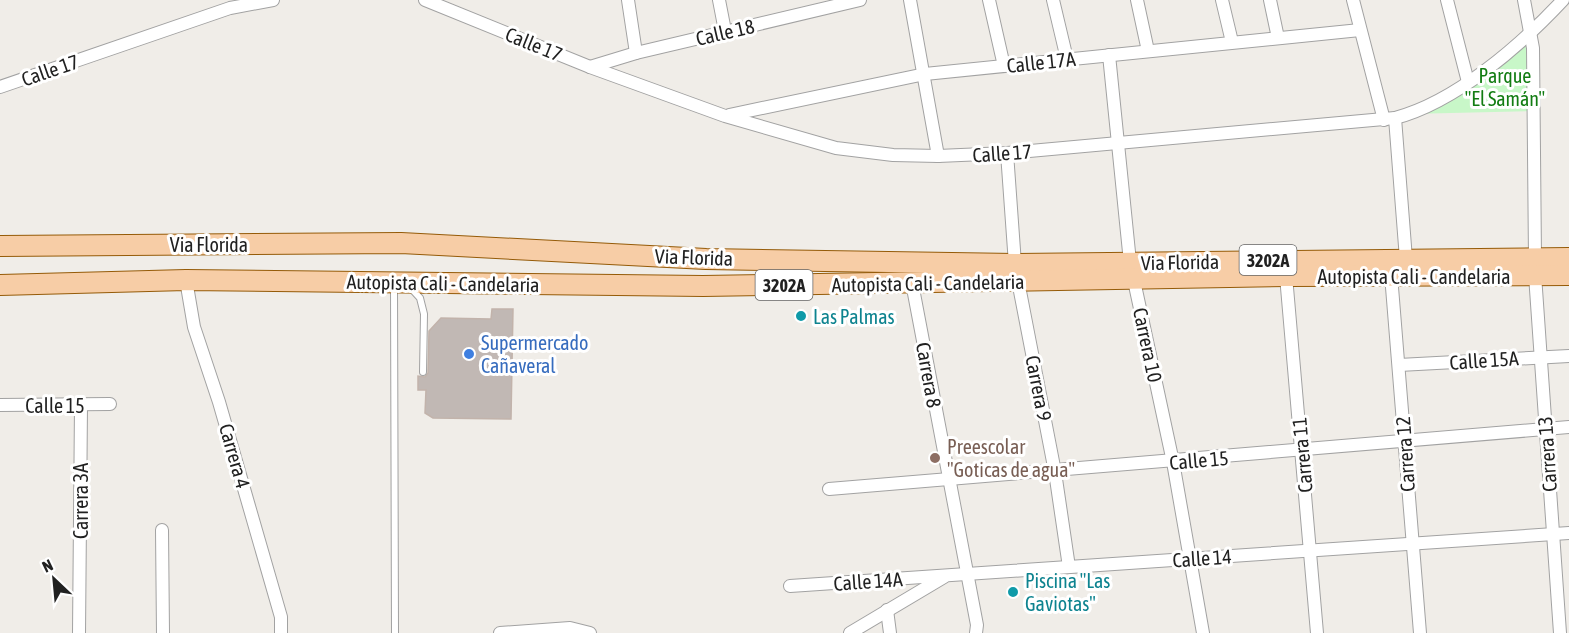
<svg xmlns="http://www.w3.org/2000/svg" width="1569" height="633" font-family="'Asap Condensed',sans-serif">
<style>
.park{fill:#c8f7c8}
.building{fill:#c1b8b4;stroke:#c2b3ab;stroke-width:1.5}
.lines{fill:none;stroke-linecap:round;stroke-linejoin:round}
.lane-casing{stroke:#a2a2a2;stroke-width:8}
.street-casing{stroke:#a2a2a2;stroke-width:14}
.primary-casing{stroke:#955b08;stroke-width:22}
.lane{stroke:#fff;stroke-width:6}
.street{stroke:#fff;stroke-width:12}
.primary{stroke:#f7cda6;stroke-width:20}
.culture-dot{fill:#0f9aa8;stroke:#fff;stroke-width:2}
.shop-dot{fill:#3f7fe0;stroke:#fff;stroke-width:2}
.education-dot{fill:#8d6e63;stroke:#fff;stroke-width:2}
.labels{text-anchor:middle;dominant-baseline:central;stroke-width:6;stroke-linejoin:round;paint-order:stroke}
.shield{fill:#fff;stroke:#646464;stroke-width:1.5}
.shield-label{font-size:18px;font-weight:bold;fill:#212121}
.street-label{font-size:20px;fill:#212121;stroke:#fff}
.park-label{font-size:20px;fill:#127c12;stroke:#fff}
.culture-label{font-size:20px;fill:#0d838f;stroke:#fff;text-anchor:start}
.shop-label{font-size:20px;fill:#366cbe;stroke:#fff;text-anchor:start}
.education-label{font-size:20px;fill:#785e54;stroke:#fff;text-anchor:start}
</style>
<rect width="100%" height="100%" fill="#f0ede8"/>
<path class="park" d="M1532 33 1533 111 1409 114 1468 82Z"/>
<path class="building" d="M492 309H513L511 419 433 418 425 413 426 390H418V376L425 377 428 373 429 331 441 318 491 319Z"/>
<g class="lines">
<g class="lane-casing">
<g id="lane">
<path d="M394 286 395 633"/>
<path d="M409 286 420 298 424 314 423 372"/>
</g>
</g>
<g class="street-casing">
<g id="street">
<path d="M425 0 590 67 725 116 836 148 893 155 938 156 1007 153 1395 118C1456 102 1521 45 1563 0"/>
<path d="M628 0 636 53"/>
<path d="M719 0 725 31"/>
<path d="M910 0 938 156"/>
<path d="M989 0 1004 66"/>
<path d="M1053 0 1067 59"/>
<path d="M1137 0 1148 51"/>
<path d="M1222 0 1232 42"/>
<path d="M1270 0 1278 38"/>
<path d="M1353 0 1384 120"/>
<path d="M1447 0 1468 82"/>
<path d="M1524 0 1533 48 1535 258"/>
<path d="M1109 55 1130 262 1173 462 1203 633"/>
<path d="M590 67 636 53 860 0"/>
<path d="M0 87 230 8 273 0"/>
<path d="M729 115 925 74 1360 30"/>
<path d="M1395 118 1406 259"/>
<path d="M1007 153 1015 264"/>
<path d="M1391 275 1420 633"/>
<path d="M1535 275 1560 633"/>
<path d="M1286 276 1317 633"/>
<path d="M186 280 194 327 219 402 281 617V633"/>
<path d="M1018 281 1055 472 1069 567"/>
<path d="M912 283 977 625 976 633"/>
<path d="M1399 365 1569 356"/>
<path d="M0 405 110 404"/>
<path d="M829 489 1569 427"/>
<path d="M162 530 163 633"/>
<path d="M790 586 1569 533"/>
<path d="M887 610 890 633"/>
<path d="M79 633 81 405"/>
<path d="M500 633 570 628 590 633"/>
<path d="M850 633 944 577"/>
</g>
</g>
<g class="primary-casing">
<g id="primary">
<path d="M0 246 401 243 706 259 1015 264 1569 258"/>
<path d="M0 285 186 280 703 286 1286 276 1569 275"/>
</g>
</g>
<use href="#lane" class="lane"/>
<use href="#street" class="street"/>
<use href="#primary" class="primary"/>
</g>
<g class="culture-dot">
<circle cx="801" cy="316" r="6"/>
<circle cx="1013" cy="592" r="6"/>
</g>
<circle class="shop-dot" cx="469" cy="354" r="6"/>
<circle class="education-dot" cx="935" cy="458" r="6"/>
<g class="labels">
<g class="shield">
<rect x="1239.5" y="245" width="57" height="30" rx="4.5"/>
<rect x="755.5" y="270" width="57" height="30" rx="4.5"/>
</g>
<g class="shield-label">
<text x="1268" y="260">3202A</text>
<text x="784" y="285">3202A</text>
</g>
<g class="street-label">
<text transform="translate(725 32) rotate(-13)">Calle 18</text>
<text transform="translate(534 44) rotate(22)">Calle 17</text>
<text transform="translate(1041 62) rotate(-6)">Calle 17A</text>
<text transform="translate(50 70) rotate(-19)">Calle 17</text>
<text transform="translate(1002 153) rotate(-4)">Calle 17</text>
<text x="209" y="244">Via Florida</text>
<text transform="translate(694 257) rotate(2)">Via Florida</text>
<text transform="translate(1180 262) rotate(-1)">Via Florida</text>
<text x="1414" y="276">Autopista Cali - Candelaria</text>
<text transform="translate(443 283) rotate(1)">Autopista Cali - Candelaria</text>
<text transform="translate(928 283) rotate(-1)">Autopista Cali - Candelaria</text>
<text transform="translate(1148 345) rotate(78)">Carrera 10</text>
<text transform="translate(1484 360) rotate(-4)">Calle 15A</text>
<text transform="translate(929 375) rotate(80)">Carrera 8</text>
<text transform="translate(1039 388) rotate(79)">Carrera 9</text>
<text x="55" y="405">Calle 15</text>
<text transform="translate(1405 454) rotate(-94)">Carrera 12</text>
<text transform="translate(1547 454) rotate(-94)">Carrera 13</text>
<text transform="translate(1302 455) rotate(-95)">Carrera 11</text>
<text transform="translate(235 456) rotate(74)">Carrera 4</text>
<text transform="translate(1199 460) rotate(-5)">Calle 15</text>
<text transform="translate(80 501) rotate(-90)">Carrera 3A</text>
<text transform="translate(1202 558) rotate(-4)">Calle 14</text>
<text transform="translate(868 581) rotate(-4)">Calle 14A</text>
</g>
<g class="park-label">
<text x="1505" y="75">Parque<tspan x="1505" dy="23">"El Samán"</tspan></text>
</g>
<g class="culture-label">
<text x="813" y="316">Las Palmas</text>
<text x="1025" y="580">Piscina "Las<tspan x="1025" dy="23">Gaviotas"</tspan></text>
</g>
<g class="shop-label">
<text x="481" y="342">Supermercado<tspan x="481" dy="23">Cañaveral</tspan></text>
</g>
<g class="education-label">
<text x="947" y="446">Preescolar<tspan x="947" dy="23">"Goticas de agua"</tspan></text>
</g>
</g>
<g transform="translate(54 579) rotate(334)" stroke="#ffffff" stroke-width="4.5" paint-order="stroke">
<path d="M0-4.5L10 22L0 15L-10 22Z" fill="#212121"/>
<text y="-9" font-size="16" font-weight="bold" text-anchor="middle" fill="#212121">N</text>
</g>
</svg>
